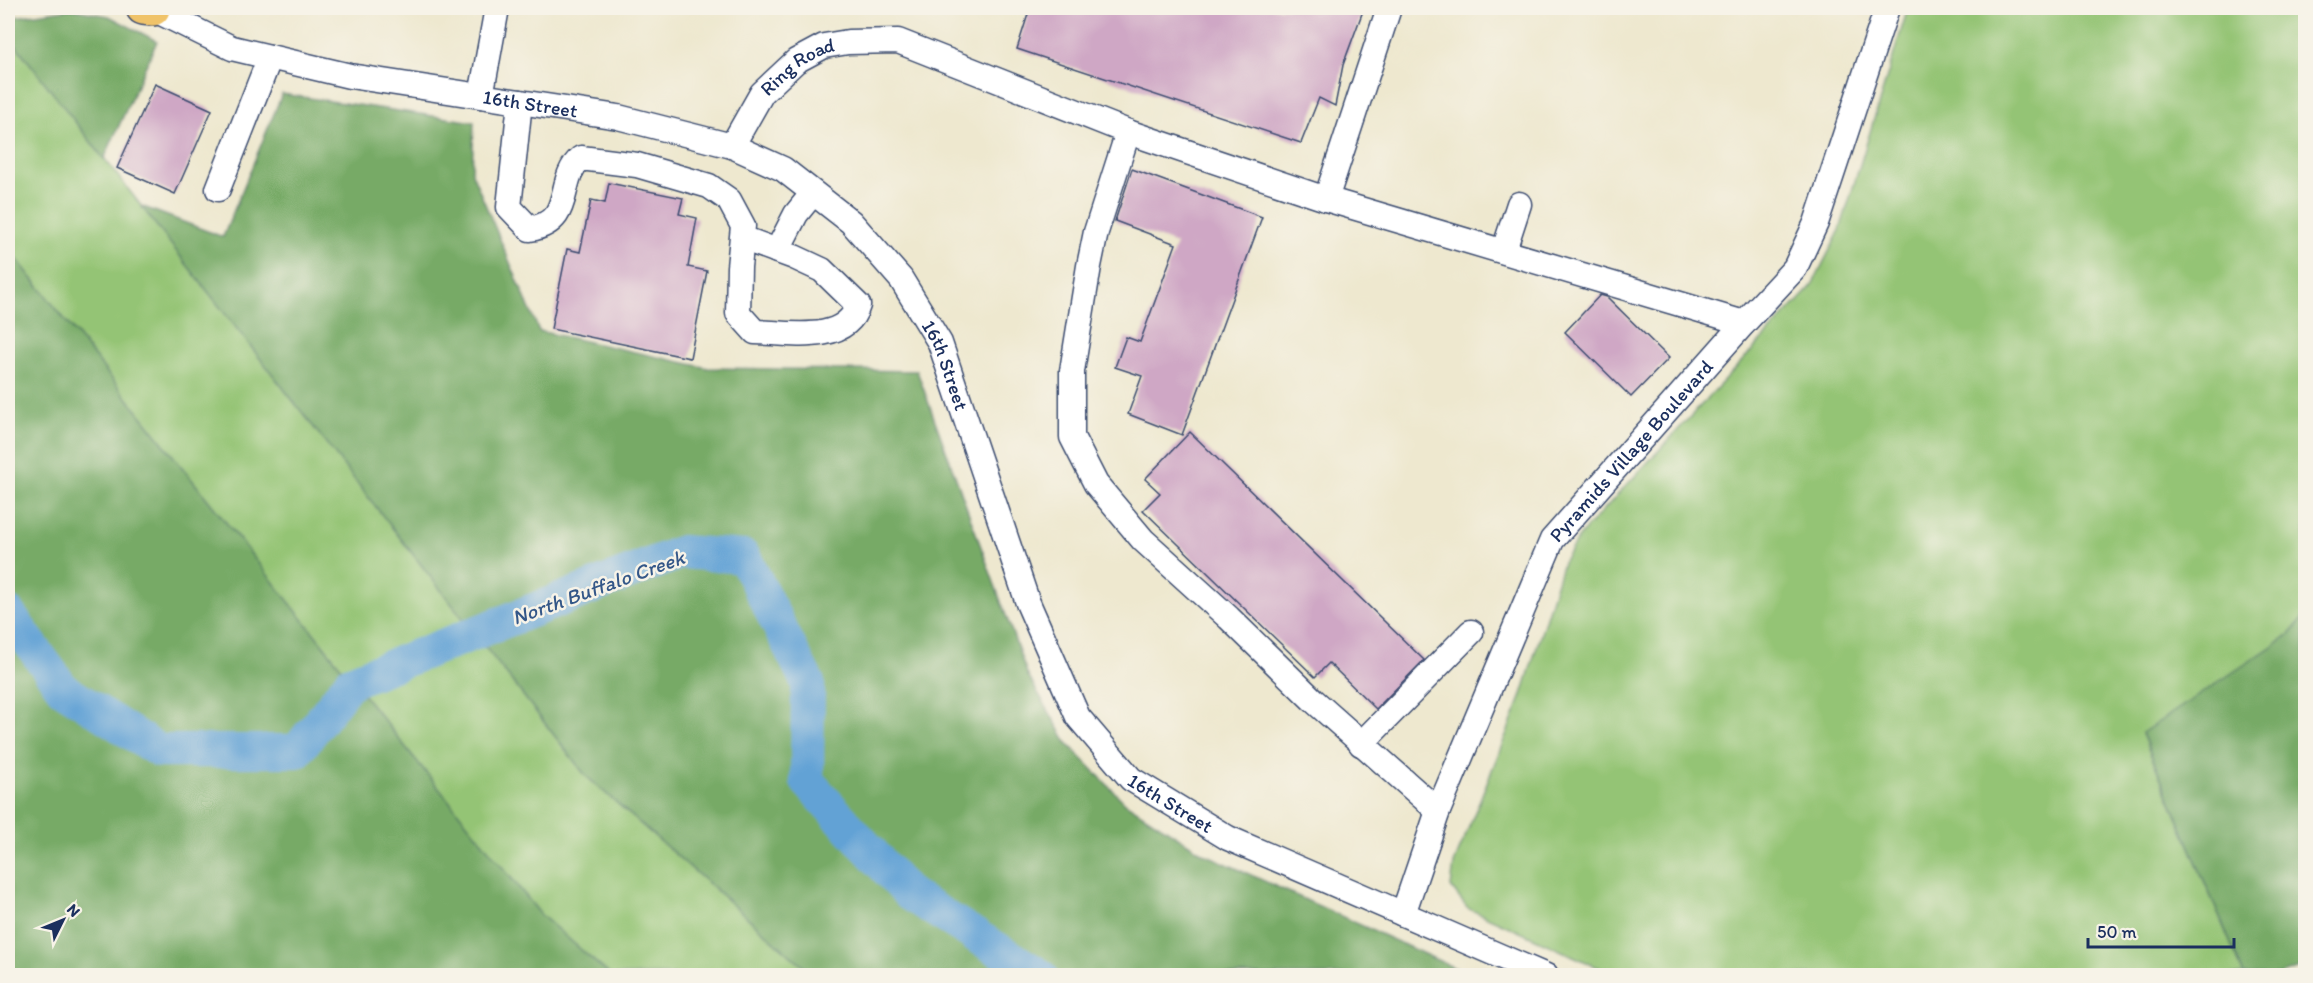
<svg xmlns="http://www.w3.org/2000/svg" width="2313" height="983" font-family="Itim,sans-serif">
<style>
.green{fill:#94c474;stroke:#587a69;stroke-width:1.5}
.forest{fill:#7a6;stroke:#496c62;stroke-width:1.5}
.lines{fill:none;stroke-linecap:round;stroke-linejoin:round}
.river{stroke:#62a2d5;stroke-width:34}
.building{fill:#cfa7c5}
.minor-casing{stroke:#3b4b6f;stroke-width:27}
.highway-casing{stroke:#3b4b6f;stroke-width:36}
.minor{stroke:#fff;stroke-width:24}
.highway{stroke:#f0c369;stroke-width:33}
.labels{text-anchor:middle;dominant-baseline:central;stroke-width:5;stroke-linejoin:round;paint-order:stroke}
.street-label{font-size:20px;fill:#1b2f5e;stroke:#f7f3e8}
.water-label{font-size:21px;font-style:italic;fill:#345788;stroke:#f7f3e8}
</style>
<rect width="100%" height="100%" fill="#f7f3e8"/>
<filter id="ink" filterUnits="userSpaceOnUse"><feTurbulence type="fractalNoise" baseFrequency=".0167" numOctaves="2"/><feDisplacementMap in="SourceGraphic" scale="12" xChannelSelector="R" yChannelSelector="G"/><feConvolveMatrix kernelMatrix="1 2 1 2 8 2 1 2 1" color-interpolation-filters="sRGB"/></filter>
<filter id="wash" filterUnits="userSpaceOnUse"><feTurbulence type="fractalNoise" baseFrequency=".008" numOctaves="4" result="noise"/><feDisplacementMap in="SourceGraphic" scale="24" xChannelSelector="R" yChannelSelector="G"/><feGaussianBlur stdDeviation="1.35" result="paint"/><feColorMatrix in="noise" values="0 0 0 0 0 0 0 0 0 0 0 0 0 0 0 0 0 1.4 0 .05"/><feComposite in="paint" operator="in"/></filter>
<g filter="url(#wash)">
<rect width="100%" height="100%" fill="#eee8cf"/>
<g class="green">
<path d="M1908 8H2305V616L2289 635 2142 734 2244 975H1615L1467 908 1451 887 1454 864 1521 698 1563 562 1581 534 1811 287 1840 230Z"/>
<path d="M8 35 586 776 813 975H610L541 915 328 651 8 248Z"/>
</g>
<g class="forest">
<path d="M71 9 109 16 157 41 104 159 8 35V18Z"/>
<path d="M282 94 474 122 472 173 539 331 708 368 917 371 1028 676 1068 744 1125 803 1203 853 1470 975H813L586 776 141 206 223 237Z"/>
<path d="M8 248 328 651 541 915 610 975H8Z"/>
<path d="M2305 616V966L2280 975H2244L2142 733 2289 635Z"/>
</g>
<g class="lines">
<path class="river" d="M8 613 63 689 159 751H297L350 682 682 552 744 557 808 683 807 781 909 894 1041 976"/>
</g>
<g id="blocks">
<g class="building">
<path d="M1030 8H1364L1343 65 1335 106 1319 98 1301 143 1017 49Z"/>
<path d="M155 84 212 110 175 194 117 168Z"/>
<path d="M1132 169 1262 217 1182 435 1128 414 1142 376 1115 367 1126 337 1140 342 1176 244 1115 221Z"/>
<path d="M609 183 683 198 679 214 697 218 688 267 707 271 690 358 551 329 567 249 580 252 591 200 605 203Z"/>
<path d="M1600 295 1607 297 1669 358 1631 397 1565 332Z"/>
<path d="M1190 432 1424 660 1376 709 1329 663 1315 677 1143 510 1160 493 1145 479Z"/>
</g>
</g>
</g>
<g filter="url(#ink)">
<use href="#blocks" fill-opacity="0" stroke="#3b4b6f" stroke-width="1.5"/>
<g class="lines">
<g class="minor-casing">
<g id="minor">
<path id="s1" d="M151 8 232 48 350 76 618 117 732 146 783 169 851 222 901 279 940 343 1028 603 1078 717 1131 779 1228 838 1546 976"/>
<path d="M481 96 497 8"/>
<path d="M520 102 509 207 530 229C576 221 555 180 581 158L637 165 709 186 729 200 743 226 739 267 738 313 755 332C788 333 846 345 858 305L822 270 794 257 742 238"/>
<path d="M1128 132 1096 232 1089 266 1072 371V437L1096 484 1143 540 1229 618 1313 700 1438 811"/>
<path id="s2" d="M732 146 762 93 796 61 824 46 848 42 898 41 1128 132 1326 199 1744 323"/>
<path d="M218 189 270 57"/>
<path d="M1326 199 1389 8"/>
<path d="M1504 250 1519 204"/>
<path d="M777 251 796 214 813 193"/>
<path d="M1361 744 1471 632"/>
<path id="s3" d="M1403 914 1438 811 1552 540 1744 323 1795 268 1816 223 1887 8"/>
</g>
</g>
<g class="highway-casing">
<path id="highway" d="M143 8 153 9"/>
</g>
<use href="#minor" class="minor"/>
<use href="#highway" class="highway"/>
</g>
</g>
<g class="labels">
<g class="street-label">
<text stroke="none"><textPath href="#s2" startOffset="106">Ring Road</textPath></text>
<text stroke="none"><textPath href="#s1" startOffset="394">16th Street</textPath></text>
<text stroke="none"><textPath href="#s1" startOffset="916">16th Street</textPath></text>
<text stroke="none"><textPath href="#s3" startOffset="522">Pyramids Village Boulevard</textPath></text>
<text stroke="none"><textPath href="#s1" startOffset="1420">16th Street</textPath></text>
</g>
<g class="water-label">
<text transform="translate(598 587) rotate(-20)">North Buffalo Creek</text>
</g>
</g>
<rect width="2313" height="983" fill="none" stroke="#f7f3e8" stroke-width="30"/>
<g transform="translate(63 920) rotate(47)" stroke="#f7f3e8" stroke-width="4.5" paint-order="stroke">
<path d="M0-4.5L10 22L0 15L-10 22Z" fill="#1b2f5e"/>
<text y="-9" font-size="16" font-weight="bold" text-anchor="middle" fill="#1b2f5e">N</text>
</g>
<path d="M2088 938v9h146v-9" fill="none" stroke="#1b2f5e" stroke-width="3"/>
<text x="2097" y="938" font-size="18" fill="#1b2f5e" stroke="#f7f3e8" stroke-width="4.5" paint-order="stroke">50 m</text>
</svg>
